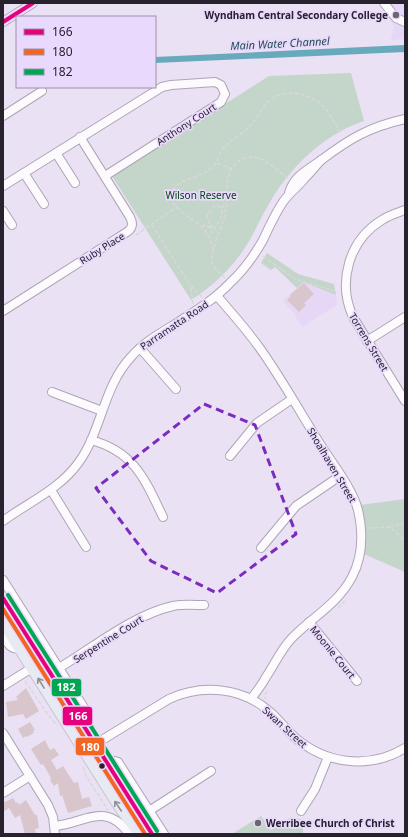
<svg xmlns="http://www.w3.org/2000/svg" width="408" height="837" font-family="'Noto Sans',sans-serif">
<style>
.built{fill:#e6d7f6}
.green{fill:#c4d5ca}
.water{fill:#68aabc}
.building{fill:#d8c6cc}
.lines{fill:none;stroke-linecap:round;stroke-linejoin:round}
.minor-casing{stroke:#aca6b4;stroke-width:10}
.major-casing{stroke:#c9c4cd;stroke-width:12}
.path{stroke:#d9d7dc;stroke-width:1.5;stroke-dasharray:4 2;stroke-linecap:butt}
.minor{stroke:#fcfafd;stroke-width:8}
.major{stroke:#e7eaf2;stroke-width:10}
.bus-1-casing{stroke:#e9d9fc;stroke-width:7}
.bus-2-casing{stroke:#e9d9fc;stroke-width:7}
.bus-3-casing{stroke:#e9d9fc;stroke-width:7}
.bus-1{stroke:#e5007d;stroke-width:4}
.bus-2{stroke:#f26522;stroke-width:4}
.bus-3{stroke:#00a651;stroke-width:4}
.oneway{stroke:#91909a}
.marked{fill:none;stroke:#7b2cbf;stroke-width:3;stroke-dasharray:8 5;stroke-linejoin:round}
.poi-dot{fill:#6c6574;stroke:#e9d9fc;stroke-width:1.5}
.bus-dot{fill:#28222f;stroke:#e9d9fc;stroke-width:1.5}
.labels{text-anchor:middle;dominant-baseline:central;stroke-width:3.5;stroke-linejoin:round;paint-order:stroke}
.poi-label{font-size:10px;font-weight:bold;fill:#28222f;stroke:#e9d9fc;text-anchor:end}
.street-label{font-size:10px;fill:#28222f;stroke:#e9d9fc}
.park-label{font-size:10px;fill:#054415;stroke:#e9d9fc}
.water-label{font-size:11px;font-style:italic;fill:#234d56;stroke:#e9d9fc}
.line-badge{stroke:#e9d9fc;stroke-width:1.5}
.badge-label{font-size:11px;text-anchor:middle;font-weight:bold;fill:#fff}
</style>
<rect width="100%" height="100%" fill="#eae1f4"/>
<g class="built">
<path d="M379 3H405V39L391 40 394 26Z"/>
<path d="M303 282 336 295 337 305 302 327 293 312 283 301Z"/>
</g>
<g class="green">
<path d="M351 73 364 121C324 134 289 168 269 204 259 220 253 237 242 252 228 272 211 287 191 300L112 176 269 76Z"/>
<path d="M267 253 298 274 334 284 336 295 303 282 297 288 275 267 271 270 261 263Z"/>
<path d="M405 499V572L364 554 366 535 360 505Z"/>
<path d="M261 816 271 830 291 817 303 820V834H232Z"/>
</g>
<path class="water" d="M405 45V52L155 63V57Z"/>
<g class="building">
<path d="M304 283 314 294 304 303 306 305 299 312 287 300 291 296 290 295Z"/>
<path d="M26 688 39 711 26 719 23 714 8 717 6 702 18 700 16 697Z"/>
<path d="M30 722 35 730 33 731 34 733 27 737 26 736 23 738 18 729Z"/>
<path d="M45 740 50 750 54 748 59 755 51 760 57 770 63 766 74 783 78 782 82 799 89 797 92 806 68 813 62 795 60 796 58 783 54 786 50 780 51 779 50 776 43 764 41 765 31 749Z"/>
<path d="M13 798 16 803 18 802 19 805 26 800 35 815H37L39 828 35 829 36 834H25L20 815 15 818 9 808 3 812V803Z"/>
</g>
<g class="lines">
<g class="minor-casing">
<g id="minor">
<path d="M384 3 396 18 405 22"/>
<path d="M3 22 33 3"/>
<path d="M3 116 42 91"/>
<path d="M56 153 75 183"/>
<path d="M24 173 44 204"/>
<path d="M3 186 162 87 171 85 215 82 221 85 225 94 221 102 105 176"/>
<path d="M289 193C293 177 307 170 320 161 349 139 369 127 405 119"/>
<path d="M405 210C397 213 389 215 382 220 349 240 337 282 353 317L405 401"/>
<path d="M3 211 12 225"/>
<path d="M217 296C231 312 246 329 259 347 282 379 301 414 322 447 334 466 352 488 358 510 363 532 363 556 352 577 338 604 311 618 291 639 280 651 275 664 266 677 262 685 256 692 251 699"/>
<path d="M3 311 127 232C133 228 133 223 130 217L80 137"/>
<path d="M367 341 405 317"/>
<path d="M140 348 176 389"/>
<path d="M52 392 102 411"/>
<path d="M91 440C135 452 145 480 163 517"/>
<path d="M230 456 257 423 292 399"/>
<path d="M51 490 86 547"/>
<path d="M3 521C29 502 60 489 79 462 102 430 103 387 131 357 142 344 157 335 172 326 192 313 213 301 230 283 243 271 254 256 263 240 269 227 275 214 283 202 289 193 298 187 305 178 311 172 316 166 321 160"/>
<path d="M261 548 296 506 340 476"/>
<path d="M3 580 86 711V715L82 723"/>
<path d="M309 622 357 681"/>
<path d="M3 635C7 642 10 650 19 648"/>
<path d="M59 668C94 647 133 615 173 606 182 604 194 605 204 605"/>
<path d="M3 686 43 661"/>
<path d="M3 733 48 805 53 817 55 834"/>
<path d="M84 751 169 699C202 684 241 687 269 711 281 721 289 734 302 743 332 765 373 768 405 748"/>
<path d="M100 776C103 768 108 757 118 762L164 834"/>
<path d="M3 793 30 776"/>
<path d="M149 811 211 771"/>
<path d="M301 811 315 789 328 757"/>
<path d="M55 826C85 823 106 801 129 834"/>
</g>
</g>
<g class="major-casing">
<g id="major">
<path d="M3 598 152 834"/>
<path d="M3 623 120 808 139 834"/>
</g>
</g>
<g class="path">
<path d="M217 163 232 169"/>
<path d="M221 208 225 205H227"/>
<path d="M152 225 190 285 202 297"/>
<path d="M210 225 212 233 221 218 222 211 221 208"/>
<path d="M202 227 204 225 210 228"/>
<path d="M214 228 210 225 207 216 212 208 216 205 221 208"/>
<path d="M136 235 177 207"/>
<path d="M213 250C211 243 209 235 204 229 195 219 171 210 170 194 179 176 200 180 213 167 218 162 218 154 223 149 231 139 243 134 251 125 258 118 262 107 269 101 285 87 311 93 325 108 331 116 336 125 341 134"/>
<path d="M263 256 295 279 338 292"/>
<path d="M225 278C220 273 213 268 212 261 210 251 223 226 225 214 228 202 225 190 228 178 231 164 243 154 258 158 269 161 279 172 288 178"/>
<path d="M191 288 193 304"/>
<path d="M405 523 390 527 405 541"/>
<path d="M369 529V528L390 527"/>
<path d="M338 608 345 601"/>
<path d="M25 681 49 716 57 725"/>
<path d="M267 699 264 697 268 689"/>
<path d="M83 767 86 776 108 810"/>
</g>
<use href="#minor" class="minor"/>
<use href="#major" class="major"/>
<g class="bus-1-casing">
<g id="bus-1">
<path d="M3 22 33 3"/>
<path d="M3 598 152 834"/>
</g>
</g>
<g class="bus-2-casing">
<path id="bus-2" d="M3 609 145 834"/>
</g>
<g class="bus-3-casing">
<path id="bus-3" d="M8 595 157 831"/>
</g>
<use href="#bus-1" class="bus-1"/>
<use href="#bus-2" class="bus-2"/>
<use href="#bus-3" class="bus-3"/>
</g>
<defs><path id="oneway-shaft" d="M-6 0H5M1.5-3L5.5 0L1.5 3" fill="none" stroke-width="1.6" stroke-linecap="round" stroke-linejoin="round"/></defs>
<g class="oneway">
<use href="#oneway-shaft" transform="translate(41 683) rotate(-122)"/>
<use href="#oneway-shaft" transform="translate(118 806) rotate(-124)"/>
</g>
<path class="marked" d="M204 404 255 425 296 534 217 593 151 561 96 488Z"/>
<g class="poi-dot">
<circle cx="396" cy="15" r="4"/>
<circle cx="258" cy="823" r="4"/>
</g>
<circle class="bus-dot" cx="102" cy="766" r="3.5"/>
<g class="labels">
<g class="poi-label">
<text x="388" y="15">Wyndham Central Secondary College</text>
<text x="266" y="823" text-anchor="start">Werribee Church of Christ</text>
</g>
<g class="street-label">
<text transform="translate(186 124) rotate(-33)">Anthony Court</text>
<text transform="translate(102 248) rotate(-32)">Ruby Place</text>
<text transform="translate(174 325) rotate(-34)">Parramatta Road</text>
<text transform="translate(369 342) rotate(59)">Torrens Street</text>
<text transform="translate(332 465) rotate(59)">Shoalhaven Street</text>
<text transform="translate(108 639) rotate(-32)">Serpentine Court</text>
<text transform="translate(333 652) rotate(51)">Moonie Court</text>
<text transform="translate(285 727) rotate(42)">Swan Street</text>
</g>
<g class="park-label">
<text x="201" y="195">Wilson Reserve</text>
</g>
<g class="water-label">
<text transform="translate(280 43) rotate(-3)">Main Water Channel</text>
</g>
</g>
<g class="line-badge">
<rect x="51" y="678" width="31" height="19" rx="4" fill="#00a651"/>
<rect x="62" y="706" width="31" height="20" rx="4" fill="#e5007d"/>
<rect x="75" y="737" width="30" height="19" rx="4" fill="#f26522"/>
</g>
<g class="badge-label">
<text x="66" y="691">182</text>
<text x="78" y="720">166</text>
<text x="90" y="751">180</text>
</g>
<rect width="408" height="837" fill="none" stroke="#28222f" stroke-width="8"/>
<rect x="16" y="16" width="140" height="72" fill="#e9d9fc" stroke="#9c90aa"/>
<rect x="24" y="29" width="20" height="6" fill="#e5007d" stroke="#9c90aa"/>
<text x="52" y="36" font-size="12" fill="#28222f">166</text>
<rect x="24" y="49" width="20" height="6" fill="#f26522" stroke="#9c90aa"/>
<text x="52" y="56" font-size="12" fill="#28222f">180</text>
<rect x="24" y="69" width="20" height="6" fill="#00a651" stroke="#9c90aa"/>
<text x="52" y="76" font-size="12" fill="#28222f">182</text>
</svg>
